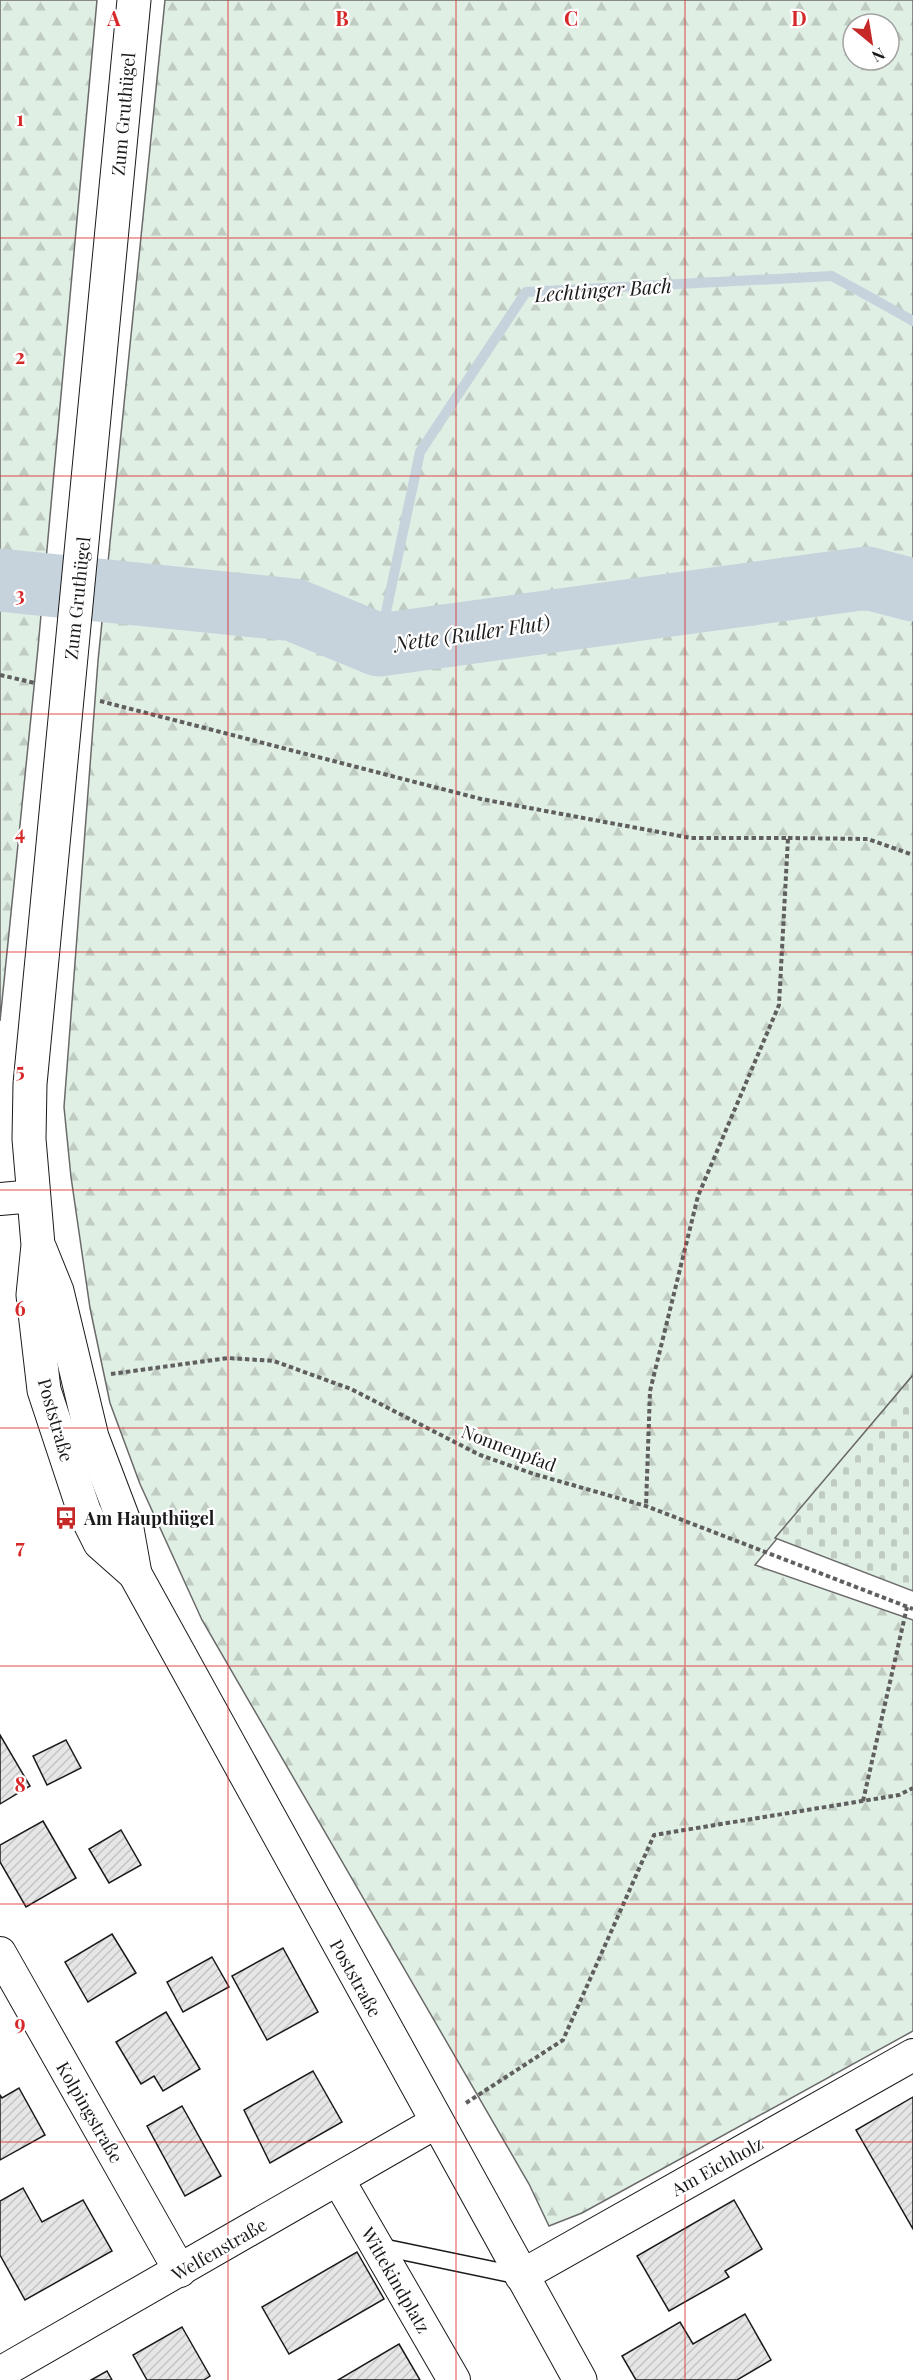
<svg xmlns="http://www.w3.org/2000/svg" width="913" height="2380" font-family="'Playfair Display',serif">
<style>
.forest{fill:url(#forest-firs);stroke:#6a6a6a;stroke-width:1.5;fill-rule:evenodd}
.cemetery{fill:url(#cemetery-stones);stroke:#6a6a6a;stroke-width:1.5}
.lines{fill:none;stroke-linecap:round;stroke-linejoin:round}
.stream{stroke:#c6d2dc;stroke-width:10}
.river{stroke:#c6d2dc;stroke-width:63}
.building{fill:url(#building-hatch);stroke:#1a1a1a;stroke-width:1.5}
.lane-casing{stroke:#1a1a1a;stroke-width:19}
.street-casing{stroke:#1a1a1a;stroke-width:34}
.secondary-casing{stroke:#1a1a1a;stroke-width:35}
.path{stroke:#5f5f5f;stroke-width:4;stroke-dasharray:4.5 3;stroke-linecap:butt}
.lane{stroke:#fff;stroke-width:16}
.street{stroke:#fff;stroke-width:32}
.secondary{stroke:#fff;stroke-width:33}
.grid{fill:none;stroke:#d62828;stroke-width:1.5;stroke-opacity:0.55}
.labels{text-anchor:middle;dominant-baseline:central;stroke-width:4.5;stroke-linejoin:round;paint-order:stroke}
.street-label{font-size:18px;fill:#1a1a1a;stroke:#fff}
.poi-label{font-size:18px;font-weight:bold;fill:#1a1a1a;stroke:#fff;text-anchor:start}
.water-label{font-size:20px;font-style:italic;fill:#1a1a1a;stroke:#fff}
.grid-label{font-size:20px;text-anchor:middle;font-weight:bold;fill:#d62828;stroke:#fff;stroke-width:4.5;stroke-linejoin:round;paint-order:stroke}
</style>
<defs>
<pattern id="forest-firs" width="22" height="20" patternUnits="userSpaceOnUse" patternTransform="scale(1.5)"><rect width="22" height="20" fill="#e0efe3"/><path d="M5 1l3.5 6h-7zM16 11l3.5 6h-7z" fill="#c0ccc2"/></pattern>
<pattern id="cemetery-stones" width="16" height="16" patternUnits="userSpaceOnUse" patternTransform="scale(1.5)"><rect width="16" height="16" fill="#e0efe3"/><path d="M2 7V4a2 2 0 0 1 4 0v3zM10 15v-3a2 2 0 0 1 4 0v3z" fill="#c0ccc2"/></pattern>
<pattern id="building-hatch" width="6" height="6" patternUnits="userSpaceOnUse" patternTransform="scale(1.5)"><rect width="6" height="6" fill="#e6e6e6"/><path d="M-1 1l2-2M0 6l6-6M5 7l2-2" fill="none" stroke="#c5c5c5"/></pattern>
</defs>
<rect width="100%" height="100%" fill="#fff"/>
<g class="forest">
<path d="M0 0H97L38 648 0 1021Z"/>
<path d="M165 0H913V1375L755 1565 913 1620V2031L582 2213 549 2226 529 2184 202 1620 140 1484 110 1403 90 1308 71 1177 64 1107 98 661ZM853 24H889V60H853Z"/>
</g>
<path class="cemetery" d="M913 1375V1591L775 1538Z"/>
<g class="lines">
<path class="stream" d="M379 645 420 452 526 292 832 276 913 321"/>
<path class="river" d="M0 580 294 610 379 645 867 578 913 590"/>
</g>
<g class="building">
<path d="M0 1735 30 1786 0 1804Z"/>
<path d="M66 1740 81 1768 47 1785 33 1756Z"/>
<path d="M43 1821 76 1878 26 1907 0 1862V1845Z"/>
<path d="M121 1830 141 1865 109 1883 89 1849Z"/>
<path d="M112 1934 136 1973 88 2002 65 1962Z"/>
<path d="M283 1948 318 2012 267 2040 232 1976Z"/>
<path d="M212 1957 229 1987 183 2012 167 1982Z"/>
<path d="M166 2012 200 2069 163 2091 154 2076 141 2084 116 2042Z"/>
<path d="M313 2071 342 2122 270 2163 244 2110Z"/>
<path d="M19 2088 45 2135 0 2160V2095L2 2098Z"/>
<path d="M913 2097V2229L856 2130Z"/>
<path d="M182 2106 221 2176 185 2196 147 2126Z"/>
<path d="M23 2188 42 2222 83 2200 112 2251 25 2300 0 2255V2201Z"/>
<path d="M734 2200 762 2249 725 2271 729 2277 669 2311 637 2256Z"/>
<path d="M357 2252 384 2299 289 2354 262 2307Z"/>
<path d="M745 2314 771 2360 737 2380H636L622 2356 680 2322 693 2344Z"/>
<path d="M182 2327 210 2376 204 2380H147L133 2355Z"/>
<path d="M399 2344 420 2380H338Z"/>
<path d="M107 2371 112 2380H91Z"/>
</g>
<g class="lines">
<g class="lane-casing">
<path id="lane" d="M377 2246 521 2276"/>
</g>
<g class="street-casing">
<g id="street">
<path d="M0 1199 34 1196"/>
<path d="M0 1953 180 2271"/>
<path d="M339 2181 454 2380"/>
<path d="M521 2276 913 2055"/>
<path d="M0 2373 435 2123"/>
</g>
</g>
<g class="secondary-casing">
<g id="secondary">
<path d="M134 0 30 1084 29 1139 38 1245 33 1295 44 1390 84 1511 100 1543 135 1574 580 2380"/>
<path d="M40 1249 57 1291 92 1437 127 1529 135 1574"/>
</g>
</g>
<g class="path">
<path d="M0 675 35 683"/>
<path d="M100 701 481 799 691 838H788L779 1005 698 1196 650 1391 646 1506"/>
<path d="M788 838 868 839 913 855"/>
<path d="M111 1374 228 1358 274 1361 351 1389 480 1455 534 1474 646 1506 913 1609"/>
<path d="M863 1801 907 1607"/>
<path d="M466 2103 563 2040 654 1835 899 1795 913 1788"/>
</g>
<use href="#lane" class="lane"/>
<use href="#street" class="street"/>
<use href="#secondary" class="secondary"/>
</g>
<path class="grid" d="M228 0V2380M456 0V2380M685 0V2380M0 238H913M0 476H913M0 714H913M0 952H913M0 1190H913M0 1428H913M0 1666H913M0 1904H913M0 2142H913"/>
<defs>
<g id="bus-bare" transform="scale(1.8)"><path d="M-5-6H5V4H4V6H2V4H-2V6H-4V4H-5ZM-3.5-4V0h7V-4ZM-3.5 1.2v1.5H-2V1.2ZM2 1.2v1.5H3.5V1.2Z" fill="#c62828" stroke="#fff" stroke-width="2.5" paint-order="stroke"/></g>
</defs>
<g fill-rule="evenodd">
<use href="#bus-bare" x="66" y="1518"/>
</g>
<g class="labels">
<g class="street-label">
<text transform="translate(123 114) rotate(-85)">Zum Gruthügel</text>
<text transform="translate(77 598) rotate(-84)">Zum Gruthügel</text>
<text transform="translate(56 1420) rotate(74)">Poststraße</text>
<text transform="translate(509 1448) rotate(21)">Nonnenpfad</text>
<text transform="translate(356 1978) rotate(61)">Poststraße</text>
<text transform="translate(90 2112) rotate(60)">Kolpingstraße</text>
<text transform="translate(717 2166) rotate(-29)">Am Eichholz</text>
<text transform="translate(219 2249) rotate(-30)">Welfenstraße</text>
<text transform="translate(396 2280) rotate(60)">Wittekindplatz</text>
</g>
<g class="poi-label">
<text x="84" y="1518">Am Haupthügel</text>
</g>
<g class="water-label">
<text transform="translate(603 289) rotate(-4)">Lechtinger Bach</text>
<text transform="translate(472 632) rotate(-8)">Nette (Ruller Flut)</text>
</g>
</g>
<g class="grid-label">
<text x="114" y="26">A</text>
<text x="342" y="26">B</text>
<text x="571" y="26">C</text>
<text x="799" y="26">D</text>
<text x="20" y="126">1</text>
<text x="20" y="364">2</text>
<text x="20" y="602">3</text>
<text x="20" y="840">4</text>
<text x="20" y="1078">5</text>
<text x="20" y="1316">6</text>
<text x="20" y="1554">7</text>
<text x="20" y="1792">8</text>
<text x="20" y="2030">9</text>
</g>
<g transform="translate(871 42) rotate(150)"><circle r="28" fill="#ffffff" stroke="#a3a3a3" stroke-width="1.5"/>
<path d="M0-4.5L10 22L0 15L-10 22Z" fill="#c62828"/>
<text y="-9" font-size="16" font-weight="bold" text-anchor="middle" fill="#1a1a1a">N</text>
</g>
</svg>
